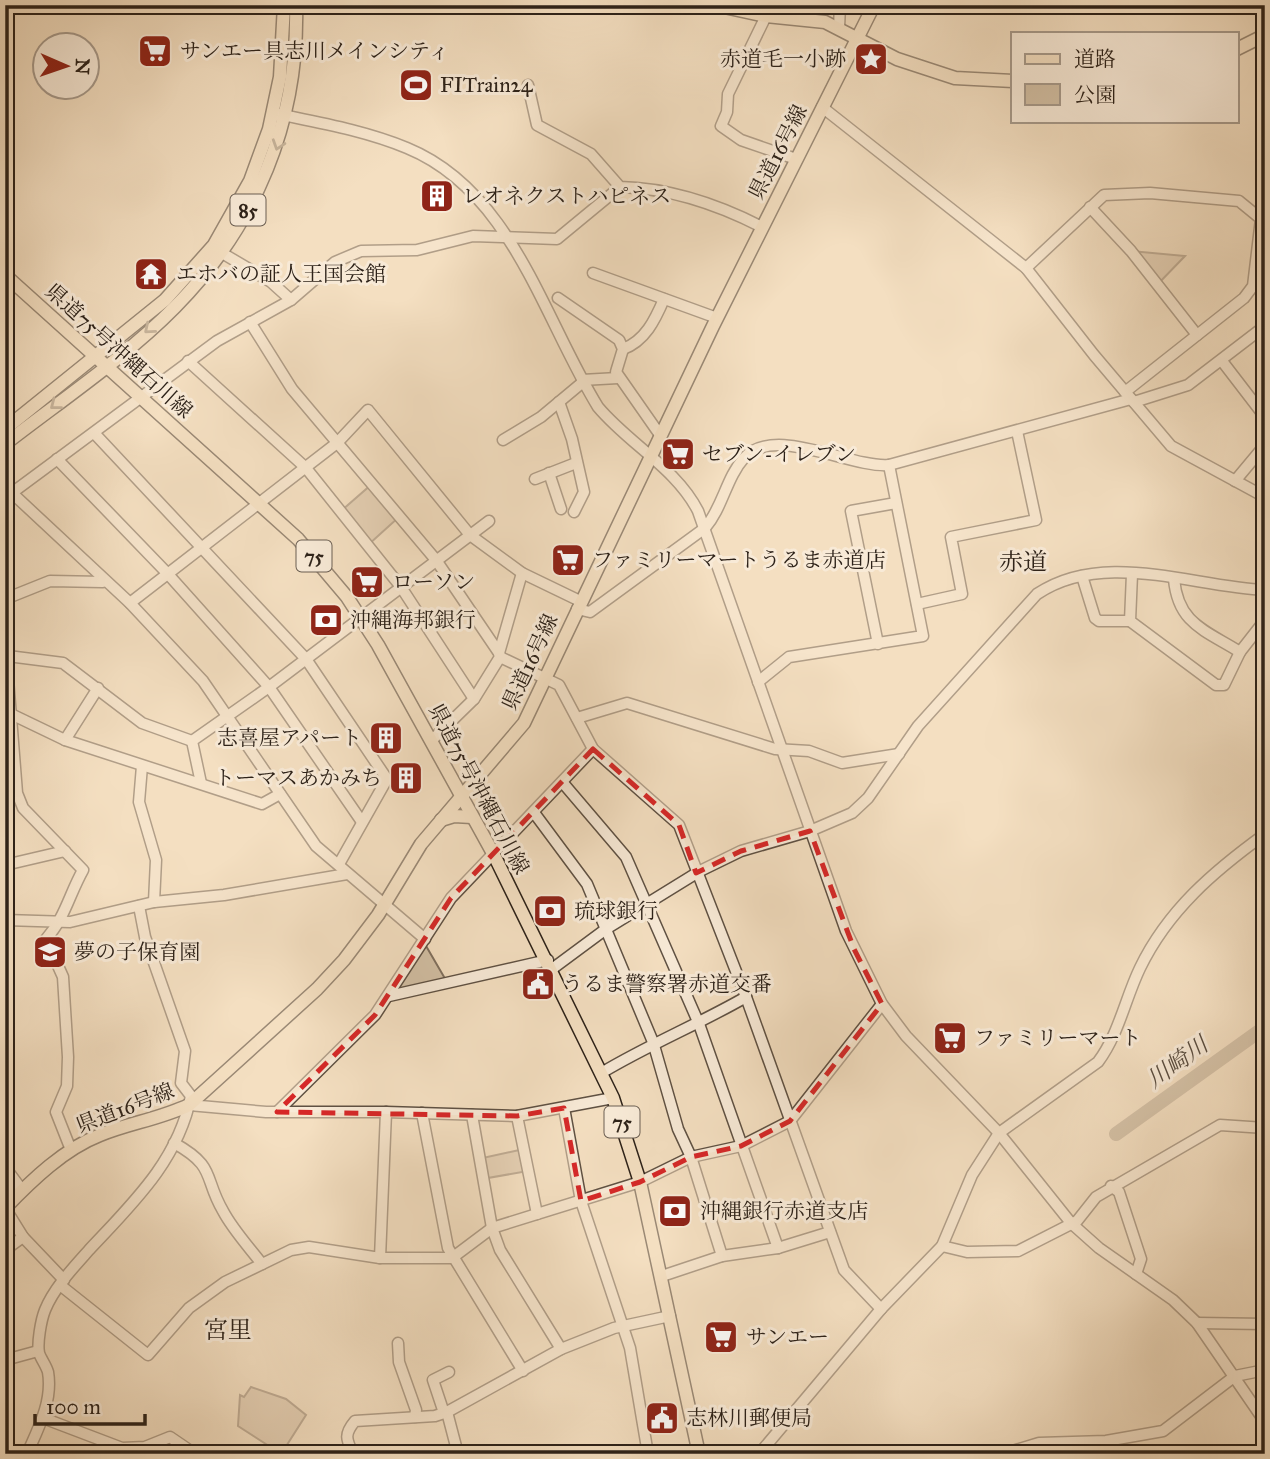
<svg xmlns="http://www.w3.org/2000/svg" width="1270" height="1459" font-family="'IM FELL Great Primer','Noto Serif JP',serif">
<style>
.green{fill:#d2bfa4;stroke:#80705e;stroke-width:2}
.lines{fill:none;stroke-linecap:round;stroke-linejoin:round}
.river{stroke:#b09f88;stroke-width:14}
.minor-casing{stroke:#5f5143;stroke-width:13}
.major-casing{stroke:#2d2219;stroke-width:15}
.minor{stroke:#f8ead7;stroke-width:10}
.major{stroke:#f4dfc1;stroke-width:12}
.oneway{stroke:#90806d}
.marked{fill:none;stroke:#d62828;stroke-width:5;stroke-dasharray:14 9;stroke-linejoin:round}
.labels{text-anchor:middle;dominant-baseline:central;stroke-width:6;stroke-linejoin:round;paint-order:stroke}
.shield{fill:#f8ead7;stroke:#6a5e52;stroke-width:2}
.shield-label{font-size:19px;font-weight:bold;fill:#2d2219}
.poi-label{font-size:21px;fill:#2d2219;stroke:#f8ead7;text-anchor:start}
.street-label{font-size:21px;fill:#2d2219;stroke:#f8ead7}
.water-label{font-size:23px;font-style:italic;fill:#5b4e40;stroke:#f8ead7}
.quarter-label{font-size:24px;fill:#2d2219;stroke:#f8ead7}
</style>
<rect width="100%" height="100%" fill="#f4dfc1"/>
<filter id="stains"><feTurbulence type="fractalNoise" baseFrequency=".00286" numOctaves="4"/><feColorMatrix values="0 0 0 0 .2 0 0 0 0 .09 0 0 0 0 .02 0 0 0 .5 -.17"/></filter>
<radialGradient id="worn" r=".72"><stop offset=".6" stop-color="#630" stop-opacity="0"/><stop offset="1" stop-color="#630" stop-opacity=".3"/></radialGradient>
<g class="green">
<path d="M1131 251 1185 256 1157 285Z"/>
<path d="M372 484 399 517 368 545 341 511Z"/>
<path d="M422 939 447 982 389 996Z"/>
<path d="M524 1149 528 1171 482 1179 478 1159Z"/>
<path d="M251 1387 286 1399 306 1415 285 1448 286 1454H280L278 1446H269L238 1426 240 1395 244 1397Z"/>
</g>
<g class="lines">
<path class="river" d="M1116 1134 1265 1027"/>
<g class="minor-casing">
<g id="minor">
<path d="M788 5V17"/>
<path d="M1252 5 1265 6"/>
<path d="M766 16 728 94 727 112 721 126 741 140 796 159"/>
<path d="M839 28 840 5"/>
<path d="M528 85 537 125 591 154 620 187C671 188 717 204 762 227"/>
<path d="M822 107 1026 268 1094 355 1171 446 1265 497"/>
<path d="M278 114C321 123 366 131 407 148 512 191 543 318 598 407 629 444 676 468 698 511L846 931 882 1004 906 1036 999 1133 1071 1223 1099 1248 1173 1300 1197 1323 1265 1422"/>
<path d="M1090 207 1131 251 1197 335"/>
<path d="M222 253 271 282 291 300"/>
<path d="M1026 268 1104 195 1150 193 1239 201 1261 219 1253 286 1244 298 1125 392"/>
<path d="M593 273 717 318"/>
<path d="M558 298 619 340 623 349 616 372 660 435"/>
<path d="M623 349C645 341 655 320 664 299"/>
<path d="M188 361 306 468 401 587 474 699 500 657 499 653 436 560 292 389 250 322"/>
<path d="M1222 361 1265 417"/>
<path d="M582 380 618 378"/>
<path d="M559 402 572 439 584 492 574 512"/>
<path d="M1134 402 1188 385 1265 326"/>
<path d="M95 434 306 659 387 779 339 864"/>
<path d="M503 440 541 417 583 382"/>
<path d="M57 459 167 573 269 687 362 822"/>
<path d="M549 473 561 509"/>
<path d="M535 479 576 463"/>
<path d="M1235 481 1265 445"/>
<path d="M12 493 130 603 203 681 316 846 425 939"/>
<path d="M5 498 217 341 291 300 335 262 361 251 417 250 473 236 557 239 620 187"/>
<path d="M1132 574 1130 621 1216 685H1224L1240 652 1265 620"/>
<path d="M1082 576 1095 618 1099 621H1130"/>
<path d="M1174 579C1178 624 1205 630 1240 652"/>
<path d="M5 599 50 581 103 582"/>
<path d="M130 603 337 443 368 410 470 535 522 573 580 601"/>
<path d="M917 604 962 594 951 537 1036 520 1017 431"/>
<path d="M577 609 590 612 705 528C723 507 726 478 744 458 775 424 849 468 889 465L1131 399"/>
<path d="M5 641 17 793 23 808 83 870C69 895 65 918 46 939L63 977 68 1057 67 1086 56 1112 71 1150"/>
<path d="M878 644 851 511 896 503"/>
<path d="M499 653 522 573"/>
<path d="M8 656 63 663 142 723 192 741"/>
<path d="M500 657 559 685 593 749 679 825 746 997 844 1270 881 1309"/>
<path d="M758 682 789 657 923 636 889 465"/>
<path d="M13 715 65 740 262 804 280 794"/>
<path d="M577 718 627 703 775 749 809 751 842 763 899 754"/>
<path d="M65 740 98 688"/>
<path d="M431 741 474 699"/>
<path d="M142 766 139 802 156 860 154 902"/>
<path d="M201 783 192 741 269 687 489 521"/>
<path d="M563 783 626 857 699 1024 778 1248"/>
<path d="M535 814 587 884 653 1042 678 1129 691 1157 722 1256"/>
<path d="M5 865 65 851"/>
<path d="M5 920 70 922 154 902 224 895 347 874"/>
<path d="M552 969 606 929 700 871 741 851 810 831 852 813 868 798 918 726 1037 594C1104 549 1192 587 1265 590"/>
<path d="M389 996 548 960"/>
<path d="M603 1072C650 1044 699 1024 746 997"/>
<path d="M189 1105 266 1112H386L517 1116 613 1098"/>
<path d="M564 1108 581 1201 630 1348 648 1454"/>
<path d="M277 1112 375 1015 451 898 593 749"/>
<path d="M422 1113 448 1248 523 1371"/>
<path d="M472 1115 492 1228 500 1250 561 1349"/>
<path d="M517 1116 537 1214"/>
<path d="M174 1143C217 1167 203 1177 223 1211 233 1230 249 1247 262 1264"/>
<path d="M5 1167 22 1190"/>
<path d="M1111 1186 1119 1192 1141 1259 1136 1274"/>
<path d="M5 1208 23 1237 64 1280"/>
<path d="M942 1246 967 1252 1018 1251 1077 1221 1096 1197 1220 1125 1265 1128"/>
<path d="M5 1250 23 1237"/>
<path d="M380 1258 386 1112"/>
<path d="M662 1276 722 1256 778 1248 830 1232"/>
<path d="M60 1285 148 1355 189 1308 225 1282 291 1250 309 1247 380 1258H452L492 1228 640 1182 691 1157 741 1146 790 1121 882 1004"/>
<path d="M1197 1323 1265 1324"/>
<path d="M398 1343 399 1362 416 1410 415 1417"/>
<path d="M5 1360 38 1351"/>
<path d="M447 1412 458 1454"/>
<path d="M444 1413 433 1380 449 1372"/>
<path d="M43 1418 122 1448 145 1447 170 1437 195 1454"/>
<path d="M27 1454C38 1429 53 1401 48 1372 46 1365 41 1359 39 1353 37 1343 41 1320 45 1310 54 1288 73 1268 89 1250 132 1204 178 1161 191 1096L181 1083 185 1051 145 937 139 906"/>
<path d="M353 1454C346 1439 344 1434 355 1421L435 1416 447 1412 561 1349 614 1328 670 1316"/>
<path d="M759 1454 881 1309 942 1246 972 1175 999 1133 1098 1062C1119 1034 1125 999 1140 968 1168 910 1214 871 1265 834"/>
<path d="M1003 1454 1039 1443 1106 1441 1163 1431 1235 1376 1265 1370"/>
</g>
</g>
<g class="major-casing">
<g id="major">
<path d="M715 5 766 16 825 22 897 59 955 78 1013 81"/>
<path d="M1237 49 1265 35"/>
<path d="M5 275 298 539 347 597 378 645 494 855 613 1098 640 1182 699 1454"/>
<path d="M5 429 165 300 214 245 250 181 269 129 280 77 284 5"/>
<path d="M5 444C59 402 127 356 175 307 256 225 299 121 296 5"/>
<path d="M441 820 454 816 472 817"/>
<path d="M5 1208C32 1180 64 1149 100 1135 129 1123 160 1119 189 1105L317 989 344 960 378 915 421 844 524 723 713 326 874 5"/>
</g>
</g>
<use href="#minor" class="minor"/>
<use href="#major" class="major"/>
</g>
<defs><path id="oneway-chevron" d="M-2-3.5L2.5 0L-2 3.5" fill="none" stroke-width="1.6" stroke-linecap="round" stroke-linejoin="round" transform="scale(1.75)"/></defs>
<g class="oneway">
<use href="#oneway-chevron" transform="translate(278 145) rotate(108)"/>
<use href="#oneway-chevron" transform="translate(149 329) rotate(140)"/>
<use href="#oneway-chevron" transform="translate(55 405) rotate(142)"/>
</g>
<path d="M0 0H1270V1459H0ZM593 749 679 825 696 873 741 851 810 831 854 949 882 1004 790 1121 741 1146 691 1157 640 1182 581 1201 564 1108 517 1116 277 1112 375 1015 451 898Z" fill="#f4dfc1" fill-opacity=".55" fill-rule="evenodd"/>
<path class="marked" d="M593 749 679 825 696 873 741 851 810 831 854 949 882 1004 790 1121 741 1146 691 1157 640 1182 581 1201 564 1108 517 1116 277 1112 375 1015 451 898Z"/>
<defs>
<g id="supermarket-square" transform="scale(1.75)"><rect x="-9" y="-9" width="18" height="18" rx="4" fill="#8f2418" stroke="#f8ead7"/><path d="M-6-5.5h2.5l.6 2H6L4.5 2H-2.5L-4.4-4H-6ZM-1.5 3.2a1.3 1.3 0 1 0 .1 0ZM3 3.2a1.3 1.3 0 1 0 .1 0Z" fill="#fff"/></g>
<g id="sight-square" transform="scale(1.75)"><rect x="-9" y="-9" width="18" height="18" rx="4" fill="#8f2418" stroke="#f8ead7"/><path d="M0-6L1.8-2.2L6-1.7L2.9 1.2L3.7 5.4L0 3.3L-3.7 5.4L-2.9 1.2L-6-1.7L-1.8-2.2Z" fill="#fff"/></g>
<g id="stadium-square" transform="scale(1.75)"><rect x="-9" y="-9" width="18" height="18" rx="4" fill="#8f2418" stroke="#f8ead7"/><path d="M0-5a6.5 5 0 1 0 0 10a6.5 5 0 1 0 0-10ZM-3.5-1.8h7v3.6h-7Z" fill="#fff"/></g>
<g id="building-square" transform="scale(1.75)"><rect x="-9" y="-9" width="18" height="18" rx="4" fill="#8f2418" stroke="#f8ead7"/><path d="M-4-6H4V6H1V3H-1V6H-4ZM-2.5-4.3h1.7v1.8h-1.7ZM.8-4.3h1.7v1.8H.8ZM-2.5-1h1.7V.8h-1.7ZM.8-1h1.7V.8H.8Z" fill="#fff"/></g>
<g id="temple-square" transform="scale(1.75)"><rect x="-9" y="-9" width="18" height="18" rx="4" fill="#8f2418" stroke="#f8ead7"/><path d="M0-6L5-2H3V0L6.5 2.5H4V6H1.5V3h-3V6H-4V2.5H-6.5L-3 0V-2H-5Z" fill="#fff"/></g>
<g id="bank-square" transform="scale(1.75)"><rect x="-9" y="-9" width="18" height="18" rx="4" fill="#8f2418" stroke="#f8ead7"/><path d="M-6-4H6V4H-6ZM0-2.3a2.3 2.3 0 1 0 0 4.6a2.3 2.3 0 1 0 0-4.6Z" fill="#fff"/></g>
<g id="school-square" transform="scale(1.75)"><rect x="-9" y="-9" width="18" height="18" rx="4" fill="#8f2418" stroke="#f8ead7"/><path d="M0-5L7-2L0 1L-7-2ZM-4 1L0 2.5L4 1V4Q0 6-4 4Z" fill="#fff"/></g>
<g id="civic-square" transform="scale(1.75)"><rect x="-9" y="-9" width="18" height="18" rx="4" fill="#8f2418" stroke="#f8ead7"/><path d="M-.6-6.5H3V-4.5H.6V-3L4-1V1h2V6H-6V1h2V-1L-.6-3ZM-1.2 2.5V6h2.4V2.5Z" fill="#fff"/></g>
</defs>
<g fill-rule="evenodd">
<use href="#supermarket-square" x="155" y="51"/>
<use href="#sight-square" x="871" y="59"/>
<use href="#stadium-square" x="416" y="85"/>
<use href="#building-square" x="437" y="196"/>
<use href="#temple-square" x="151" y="274"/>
<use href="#supermarket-square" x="678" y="454"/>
<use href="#supermarket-square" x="568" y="560"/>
<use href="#supermarket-square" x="367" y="582"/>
<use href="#bank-square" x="326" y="620"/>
<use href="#building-square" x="386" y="738"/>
<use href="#building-square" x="406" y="778"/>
<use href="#bank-square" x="550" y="911"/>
<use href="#school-square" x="50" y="952"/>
<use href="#civic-square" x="538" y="984"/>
<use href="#supermarket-square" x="950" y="1038"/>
<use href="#bank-square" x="675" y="1211"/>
<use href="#supermarket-square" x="721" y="1337"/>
<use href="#civic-square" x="662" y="1418"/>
</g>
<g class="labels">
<g class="shield">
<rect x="230.5" y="194.5" width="35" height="31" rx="5"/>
<rect x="296.5" y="540.5" width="35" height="31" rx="5"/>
<rect x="604.5" y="1106.5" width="35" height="31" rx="5"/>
</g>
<g class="shield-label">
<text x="248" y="210">85</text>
<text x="314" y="556">75</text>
<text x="622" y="1122">75</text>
</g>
<g class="poi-label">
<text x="180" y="51">サンエー具志川メインシティ</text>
<text x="846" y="59" text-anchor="end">赤道毛一小跡</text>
<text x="440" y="85">FITrain24</text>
<text x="462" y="196">レオネクストハピネス</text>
<text x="176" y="274">エホバの証人王国会館</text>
<text x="702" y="454">セブン-イレブン</text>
<text x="592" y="560">ファミリーマートうるま赤道店</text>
<text x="392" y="582">ローソン</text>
<text x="350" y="620">沖縄海邦銀行</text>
<text x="362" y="738" text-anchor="end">志喜屋アパート</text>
<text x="382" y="778" text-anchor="end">トーマスあかみち</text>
<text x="574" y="911">琉球銀行</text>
<text x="74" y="952">夢の子保育園</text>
<text x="562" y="984">うるま警察署赤道交番</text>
<text x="974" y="1038">ファミリーマート</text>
<text x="700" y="1211">沖縄銀行赤道支店</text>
<text x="746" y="1337">サンエー</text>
<text x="686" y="1418">志林川郵便局</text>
</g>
<g class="street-label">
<text transform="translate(778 152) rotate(-63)">県道16号線</text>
<text transform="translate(119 351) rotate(42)">県道75号沖縄石川線</text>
<text transform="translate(530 662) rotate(-65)">県道16号線</text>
<text transform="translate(479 789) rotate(62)">県道75号沖縄石川線</text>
<text transform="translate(125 1108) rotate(-21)">県道16号線</text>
</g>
<g class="water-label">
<text transform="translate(1177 1062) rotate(-36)">川崎川</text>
</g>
<g class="quarter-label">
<text x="1023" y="562">赤道</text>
<text x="228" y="1330">宮里</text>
</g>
</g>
<rect width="1270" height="1459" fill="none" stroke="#f4dfc1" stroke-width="28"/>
<rect x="7" y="7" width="1256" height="1445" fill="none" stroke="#2d2219" stroke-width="3.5"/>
<rect x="14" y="14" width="1242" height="1431" fill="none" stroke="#2d2219" stroke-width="2"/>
<rect x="1011" y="32" width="228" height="91" fill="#f8ead7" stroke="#a79a8b" stroke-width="2"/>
<rect x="1025" y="54" width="35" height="10" fill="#f4dfc1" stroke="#a79a8b" stroke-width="2"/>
<text x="1074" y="66" font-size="21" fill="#2d2219">道路</text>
<rect x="1025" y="84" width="35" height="21" fill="#d2bfa4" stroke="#a79a8b" stroke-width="2"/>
<text x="1074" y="102" font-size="21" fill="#2d2219">公園</text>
<g transform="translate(66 66) rotate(92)"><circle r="33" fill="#f8ead7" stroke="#a79a8b" stroke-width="2"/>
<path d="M0-5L12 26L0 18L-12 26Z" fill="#8f2418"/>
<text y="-10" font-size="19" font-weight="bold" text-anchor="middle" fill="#2d2219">N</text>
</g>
<path d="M35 1414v10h110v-10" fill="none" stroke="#2d2219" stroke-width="3.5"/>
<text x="46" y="1414" font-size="21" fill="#2d2219" stroke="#f8ead7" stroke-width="5" paint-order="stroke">100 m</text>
<rect width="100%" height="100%" filter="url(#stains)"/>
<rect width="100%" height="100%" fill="url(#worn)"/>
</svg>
